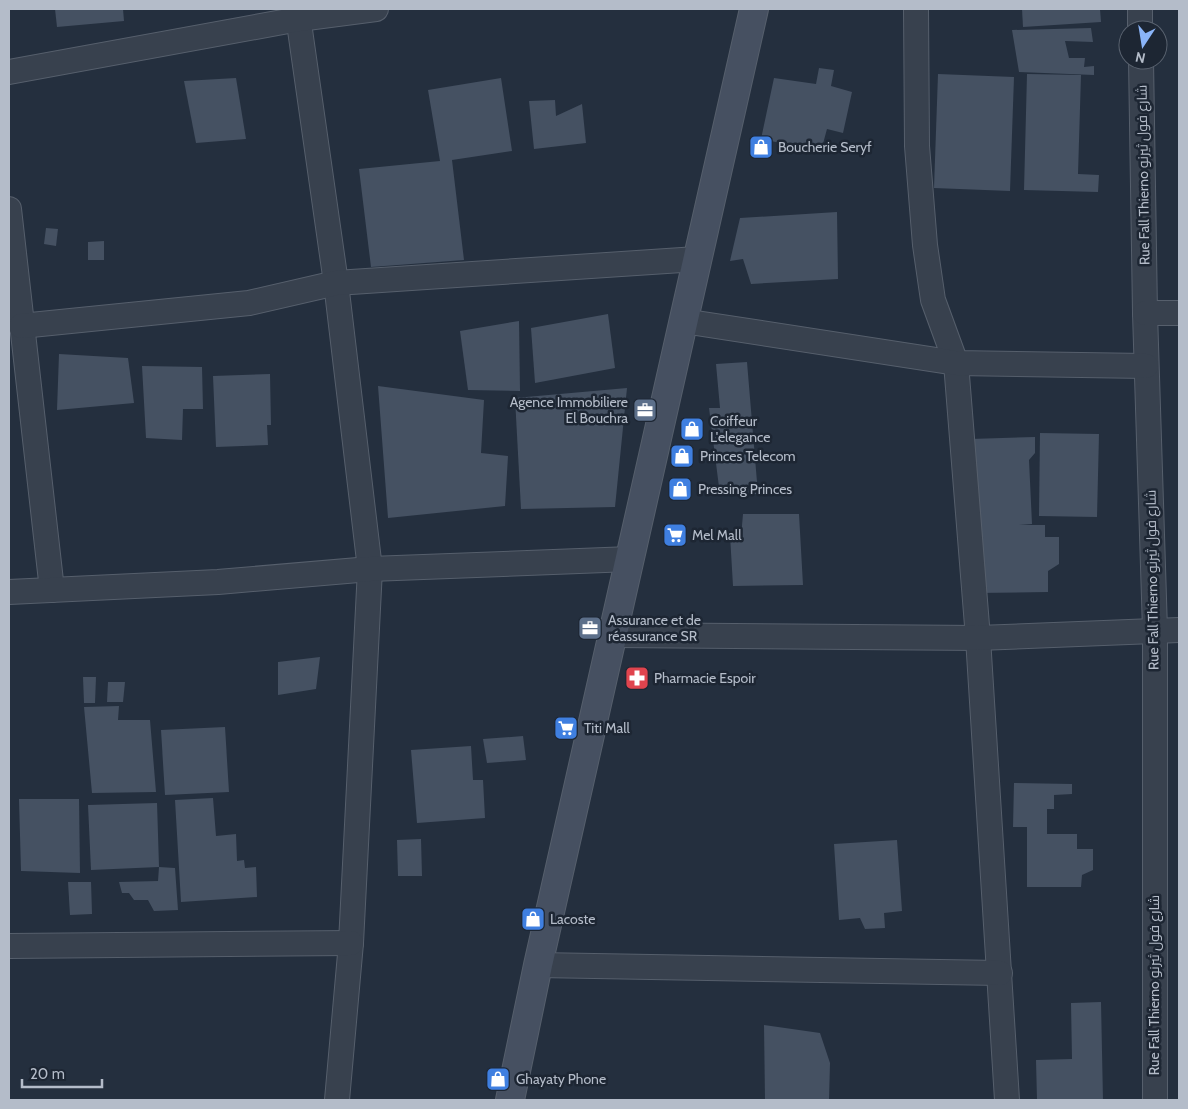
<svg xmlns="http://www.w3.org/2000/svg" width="1188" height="1109" font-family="Cabin,Cairo,sans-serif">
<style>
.building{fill:#455162}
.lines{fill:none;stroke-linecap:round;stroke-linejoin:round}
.street-casing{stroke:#565f6c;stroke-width:26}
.secondary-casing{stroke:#565f6c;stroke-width:30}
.street{stroke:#38414e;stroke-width:24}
.secondary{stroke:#465061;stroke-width:28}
.labels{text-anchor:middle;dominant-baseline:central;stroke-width:5;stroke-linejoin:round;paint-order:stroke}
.poi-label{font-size:14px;fill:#b4bcc9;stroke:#1d2633;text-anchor:start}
.street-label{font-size:14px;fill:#b4bcc9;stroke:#1d2633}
</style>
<rect width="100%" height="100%" fill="#242f3e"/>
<g class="building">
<path d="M55 9H123L124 21 57 27Z"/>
<path d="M1022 9H1100L1101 22 1023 27Z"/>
<path d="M1091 28 1093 42 1065 41 1069 58H1085L1084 67 1094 66V75L1019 72 1012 30Z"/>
<path d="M819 68 834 70 831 86 852 92 843 133 827 129 821 151 761 139 774 78 816 84Z"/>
<path d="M938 74 1014 77 1010 191 934 188Z"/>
<path d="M1027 74 1081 75 1078 174 1099 175 1098 192 1024 190Z"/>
<path d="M236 78 246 139 196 143 184 81Z"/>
<path d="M501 78 512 151 452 160 464 260 371 267 359 169 440 161 428 90Z"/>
<path d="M555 100 556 116 582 104 586 143 534 149 529 101Z"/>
<path d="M837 212 838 279 751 284 743 259 730 261 740 218Z"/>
<path d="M46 228 58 229 56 246 44 244Z"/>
<path d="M104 241V260H88V242Z"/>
<path d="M608 314 615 368 535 383 531 328Z"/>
<path d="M519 321 520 391 468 390 460 331Z"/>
<path d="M59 354 128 358 134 403 57 410Z"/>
<path d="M747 362 758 494 720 495 709 408H720L716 364Z"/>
<path d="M142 366 202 367 203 409H183L182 440 146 438Z"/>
<path d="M270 374 271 425H267L268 445 216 447 213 376Z"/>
<path d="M378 386 484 400 481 453 508 456 505 506 388 518Z"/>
<path d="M627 388 615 507 521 509 515 398Z"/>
<path d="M1040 433 1099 434 1097 517 1039 516Z"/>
<path d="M1035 437V453L1029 460 1032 524 1019 525H1045V537H1059V564L1048 571V592L975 593 970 439Z"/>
<path d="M743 514H799L803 585 733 586 730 535 741 537Z"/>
<path d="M320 657 316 689 278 695V662Z"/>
<path d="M83 677H96L95 703H84Z"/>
<path d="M108 682H125L123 702H107Z"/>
<path d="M119 706 118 720H150L156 792 92 793 84 707Z"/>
<path d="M225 727 229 792 165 795 161 730Z"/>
<path d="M523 736 526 760 487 763 483 739Z"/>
<path d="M471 746 473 780H483L485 818 417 823 411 750Z"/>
<path d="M1014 783 1072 784V794L1054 795V809H1047V834H1077V849H1093V870L1082 875 1081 887H1027V827H1013Z"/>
<path d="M213 798 216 836 236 834 237 861 244 860 245 868 256 867 257 897 181 902 175 800Z"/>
<path d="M19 799H79L80 873 21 871Z"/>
<path d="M157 803 159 867 91 870 88 805Z"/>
<path d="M421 839 422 876H398L397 840Z"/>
<path d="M897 840 902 911 884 913 885 928 865 929 860 918 839 920 834 844Z"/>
<path d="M159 867 175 868 178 910 154 911 148 900H134L129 893H122L119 882 158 881Z"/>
<path d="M68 882H91L92 914 70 915Z"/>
<path d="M1101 1002 1103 1100H1037L1036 1060 1072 1059 1071 1003Z"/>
<path d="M764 1025 820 1033 830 1063 829 1100H765Z"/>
</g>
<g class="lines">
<g class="street-casing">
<g id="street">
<path d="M297 9 336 283 370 569 351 943 337 1100"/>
<path d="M916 9 917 146 925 245 933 300 956 363 978 638 1007 1100"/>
<path d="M1140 9V30"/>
<path d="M1141 60 1145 313 1155 630V1100"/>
<path d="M9 72 299 19 376 9"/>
<path d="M9 209 52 590"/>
<path d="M1145 313H1179"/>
<path d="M683 321 956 363 1146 366"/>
<path d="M21 326 249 303 336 283 697 259"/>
<path d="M9 592 218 582 370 569 631 559"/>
<path d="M614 635 978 638 1179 630"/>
<path d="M9 946 351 943"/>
<path d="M538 965 1000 973"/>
</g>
</g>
<g class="secondary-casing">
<path id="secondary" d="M510 1100 538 965 754 9"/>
</g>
<use href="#street" class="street"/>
<use href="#secondary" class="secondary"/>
</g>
<defs>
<g id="shop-square" transform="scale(1.25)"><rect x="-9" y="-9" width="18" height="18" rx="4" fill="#3f7fe0" stroke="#1d2633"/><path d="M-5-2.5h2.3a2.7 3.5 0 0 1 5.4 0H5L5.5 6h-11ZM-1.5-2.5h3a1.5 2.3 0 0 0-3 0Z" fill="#fff"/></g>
<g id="office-square" transform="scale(1.25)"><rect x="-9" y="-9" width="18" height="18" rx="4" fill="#5c6f8a" stroke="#1d2633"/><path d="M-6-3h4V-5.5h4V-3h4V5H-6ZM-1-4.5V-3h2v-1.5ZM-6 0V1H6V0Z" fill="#fff"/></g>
<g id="supermarket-square" transform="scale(1.25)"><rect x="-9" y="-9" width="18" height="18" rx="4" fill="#3f7fe0" stroke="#1d2633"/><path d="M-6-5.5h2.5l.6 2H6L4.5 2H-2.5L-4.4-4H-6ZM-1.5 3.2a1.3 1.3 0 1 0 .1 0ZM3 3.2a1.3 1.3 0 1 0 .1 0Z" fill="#fff"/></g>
<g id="pharmacy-square" transform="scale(1.25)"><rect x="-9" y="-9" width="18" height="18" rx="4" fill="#e0444e" stroke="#1d2633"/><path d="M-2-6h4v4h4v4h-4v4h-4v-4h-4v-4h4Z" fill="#fff"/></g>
</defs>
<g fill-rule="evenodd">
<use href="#shop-square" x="761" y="147"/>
<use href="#office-square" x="645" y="410"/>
<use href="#shop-square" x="692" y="429"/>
<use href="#shop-square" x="682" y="456"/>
<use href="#shop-square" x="680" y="489"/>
<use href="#supermarket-square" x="675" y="535"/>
<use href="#office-square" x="590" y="628"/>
<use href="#pharmacy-square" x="637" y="678"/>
<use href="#supermarket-square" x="566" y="728"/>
<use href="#shop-square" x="533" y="919"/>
<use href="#shop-square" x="498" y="1079"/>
</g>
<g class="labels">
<g class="poi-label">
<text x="778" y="147">Boucherie Seryf</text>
<text x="628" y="402" text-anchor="end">Agence Immobiliere<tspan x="628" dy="16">El Bouchra</tspan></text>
<text x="710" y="421">Coiffeur<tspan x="710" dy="16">L'elegance</tspan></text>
<text x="700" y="456">Princes Telecom</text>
<text x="698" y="489">Pressing Princes</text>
<text x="692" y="535">Mel Mall</text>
<text x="608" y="620">Assurance et de<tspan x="608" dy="16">réassurance SR</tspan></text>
<text x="654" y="678">Pharmacie Espoir</text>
<text x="584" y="728">Titi Mall</text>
<text x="550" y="919">Lacoste</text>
<text x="516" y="1079">Ghayaty Phone</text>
</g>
<g class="street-label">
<text transform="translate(1143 175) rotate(-91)">Rue Fall Thierno شارع فول ثيرنو</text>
<text transform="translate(1152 580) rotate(-91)">Rue Fall Thierno شارع فول ثيرنو</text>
<text transform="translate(1154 985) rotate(-90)">Rue Fall Thierno شارع فول ثيرنو</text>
</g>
</g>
<rect width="1188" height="1109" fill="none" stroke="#b4bcc9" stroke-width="20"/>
<g transform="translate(1143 45) rotate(192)"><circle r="24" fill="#1d2633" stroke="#59626f"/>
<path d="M0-4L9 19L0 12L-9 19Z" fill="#8ab4f8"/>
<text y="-8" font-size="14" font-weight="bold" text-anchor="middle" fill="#b4bcc9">N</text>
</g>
<path d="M22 1079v8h80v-8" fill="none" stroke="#b4bcc9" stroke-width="2.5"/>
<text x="30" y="1079" font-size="15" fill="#b4bcc9" stroke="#1d2633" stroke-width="4" paint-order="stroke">20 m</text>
</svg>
